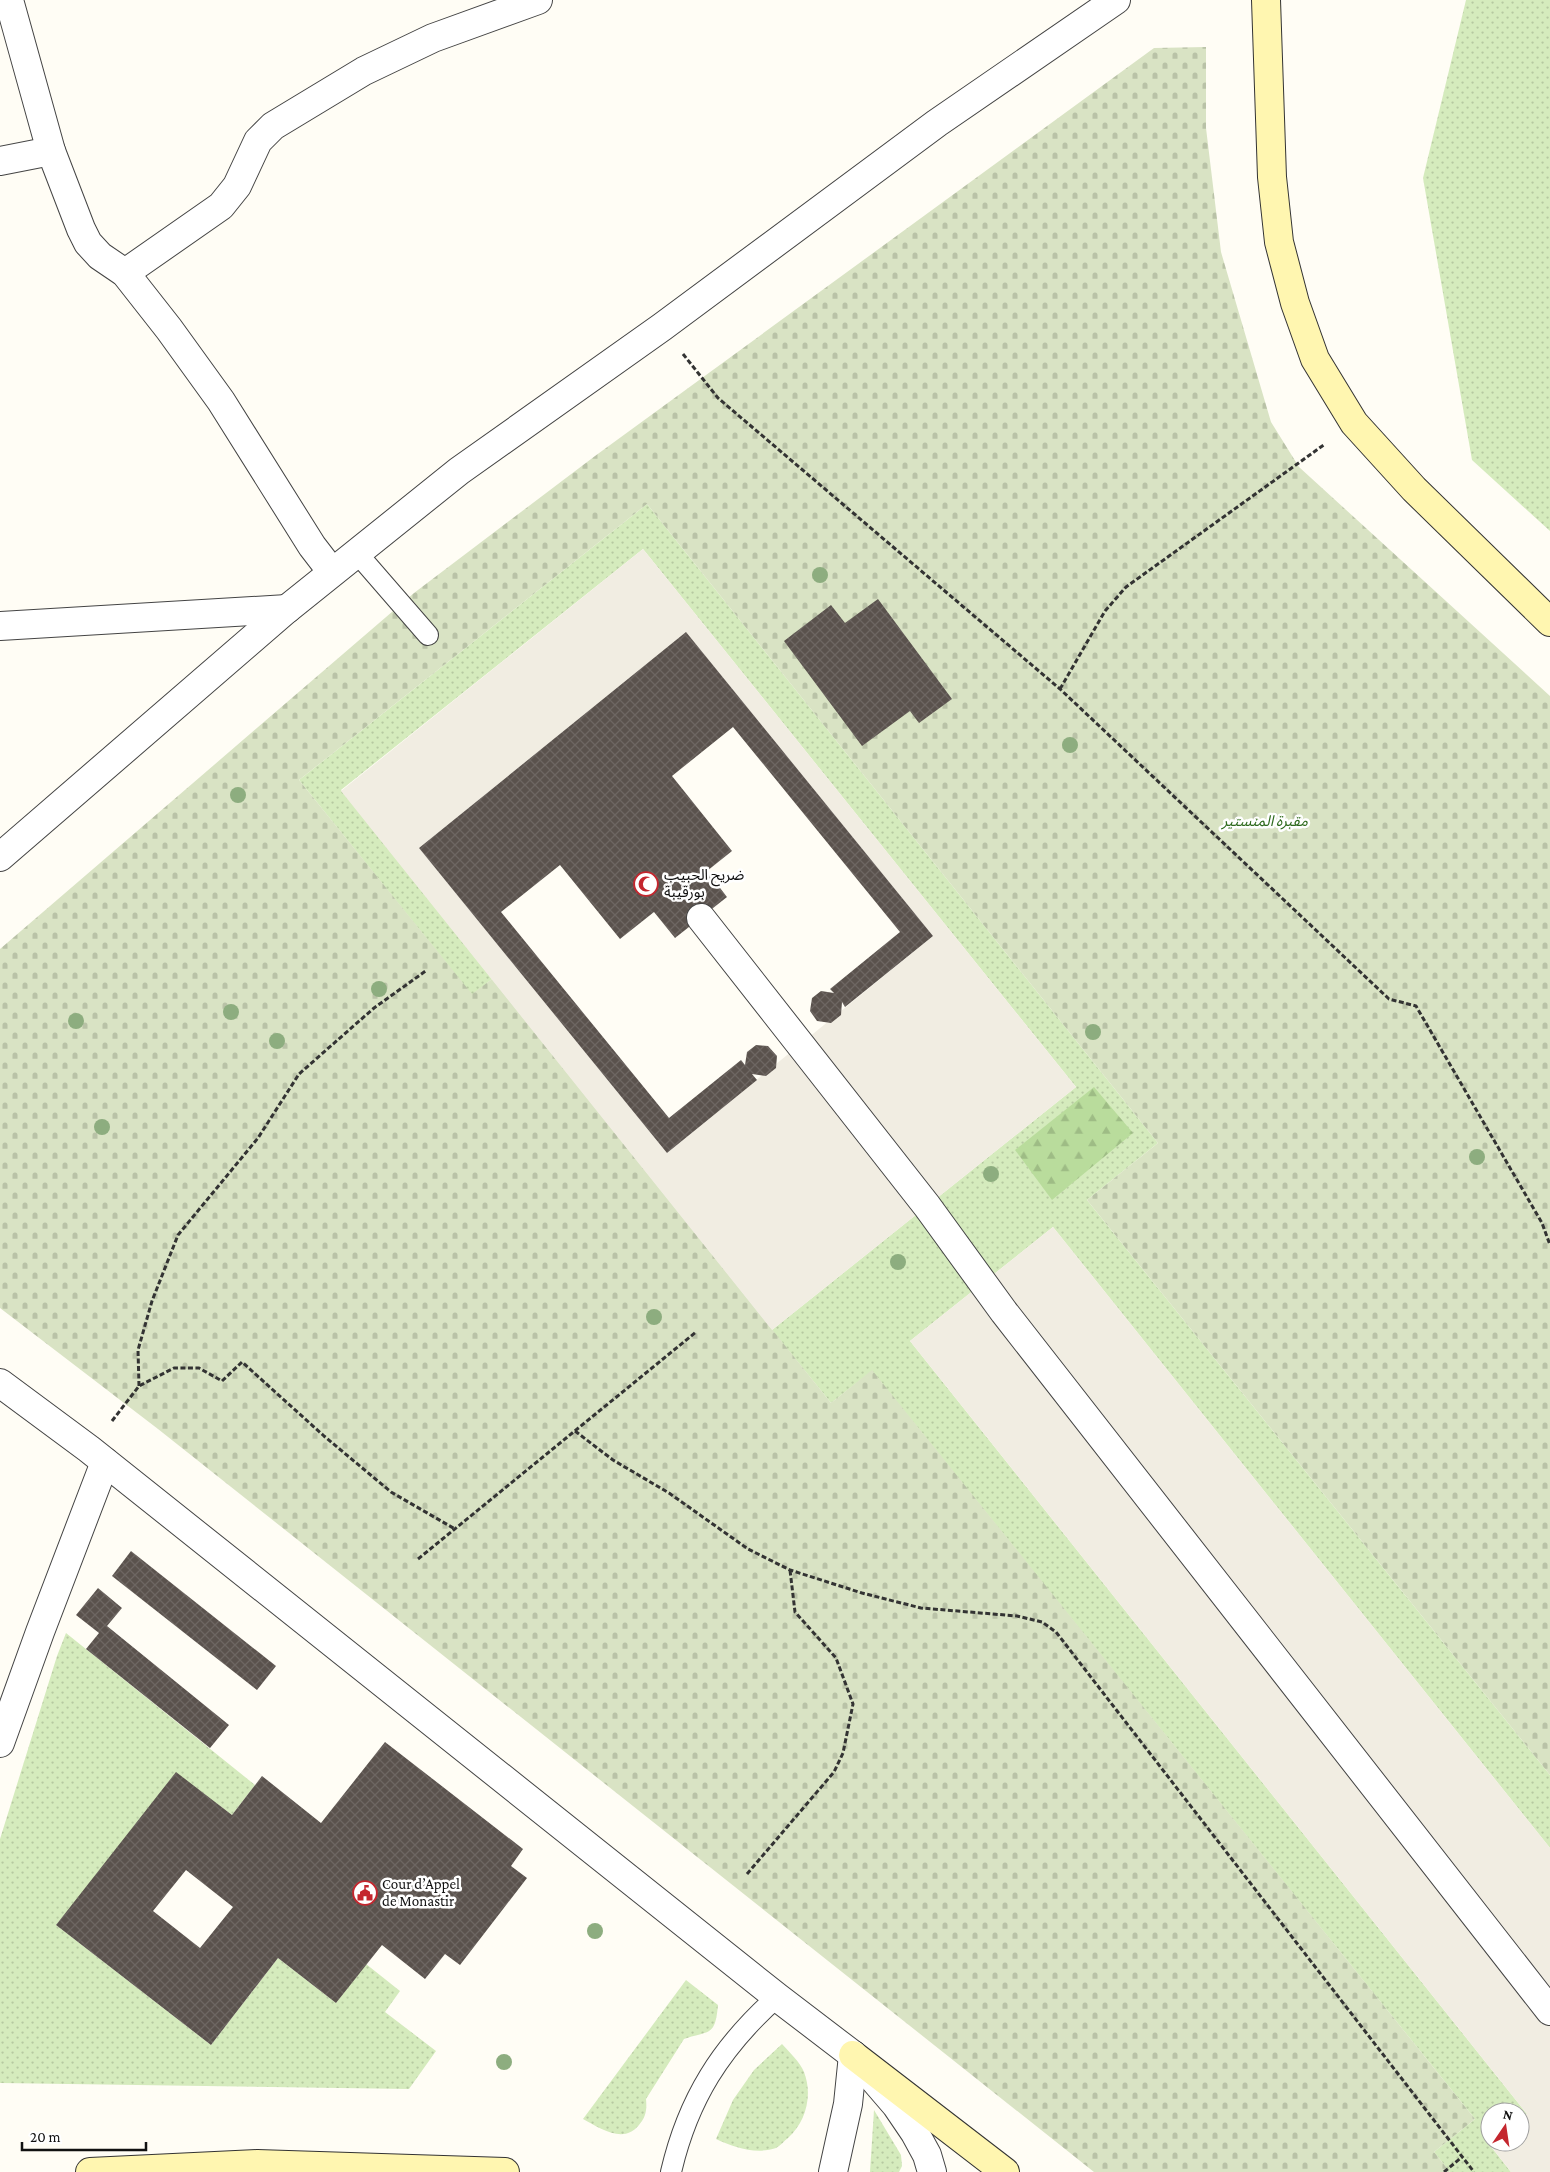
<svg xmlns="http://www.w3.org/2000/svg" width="1550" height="2172" font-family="'Crimson Pro','Noto Sans Arabic',serif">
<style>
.grass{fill:url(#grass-dots)}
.forest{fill:url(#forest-firs)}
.cemetery{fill:url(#cemetery-stones)}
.plaza{fill:#f1ede2;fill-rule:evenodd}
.building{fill:url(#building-cross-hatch);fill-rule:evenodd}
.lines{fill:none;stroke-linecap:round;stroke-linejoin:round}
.lane-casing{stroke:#444;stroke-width:22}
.street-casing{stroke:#444;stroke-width:30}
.secondary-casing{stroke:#333;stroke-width:30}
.path{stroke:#333;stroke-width:3;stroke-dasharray:5 2.5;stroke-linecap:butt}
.lane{stroke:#fff;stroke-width:20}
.street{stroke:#fff;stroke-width:28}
.secondary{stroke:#fff6b0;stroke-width:28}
.tree{fill:#8dad7f}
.labels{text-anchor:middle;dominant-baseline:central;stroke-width:5;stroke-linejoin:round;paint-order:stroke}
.park-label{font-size:15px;font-style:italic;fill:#2f6b1f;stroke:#fff}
.poi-label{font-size:15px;fill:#111;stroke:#fff;text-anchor:start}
</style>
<defs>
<pattern id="grass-dots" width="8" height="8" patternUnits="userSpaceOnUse" patternTransform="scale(1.25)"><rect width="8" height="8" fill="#d5ebbd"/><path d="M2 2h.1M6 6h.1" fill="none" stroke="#b6c8a1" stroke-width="1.8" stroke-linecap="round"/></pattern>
<pattern id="forest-firs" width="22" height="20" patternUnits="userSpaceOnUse" patternTransform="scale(1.25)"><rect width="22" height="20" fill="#b9dc9c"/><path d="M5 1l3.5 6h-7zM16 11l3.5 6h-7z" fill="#9ebc85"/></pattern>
<pattern id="cemetery-stones" width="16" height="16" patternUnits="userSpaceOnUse" patternTransform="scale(1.25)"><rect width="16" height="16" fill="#d9e3c4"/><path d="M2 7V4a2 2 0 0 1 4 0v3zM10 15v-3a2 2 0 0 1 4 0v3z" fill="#b9c2a7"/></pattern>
<pattern id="building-cross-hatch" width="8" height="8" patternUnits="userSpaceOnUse" patternTransform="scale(1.25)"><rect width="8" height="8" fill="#5a524d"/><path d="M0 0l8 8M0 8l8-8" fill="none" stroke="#6d6662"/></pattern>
</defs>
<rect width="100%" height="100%" fill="#fffdf5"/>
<g class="grass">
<path d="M1466 0H1550V531L1472 460 1423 178Z"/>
<path d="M647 504 1158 1143 1087 1200 1550 1775V1848L1053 1227 910 1341 1527 2114 1520 2120V2112H1490L1491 2142 1489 2144 1511 2172H1450L1434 2152 1475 2119 872 1371 831 1403 772 1330 1076 1087 643 549 341 790 492 979 472 995 299 780Z"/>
<path d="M66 1633 255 1785 232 1815 181 1777 56 1925 211 2045 278 1958 336 2003 366 1964 400 1991 385 2012 436 2051 409 2089 0 2083V1839L57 1656Z"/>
<path d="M686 1980 718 2005C715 2037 710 2030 684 2039L646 2099C647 2110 646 2117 639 2125 624 2144 601 2129 583 2119Z"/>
<path d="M782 2044C789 2052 800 2062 804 2072 813 2095 806 2122 788 2138 784 2141 780 2146 776 2148 756 2155 733 2147 716 2139L733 2100 754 2070Z"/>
<path d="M874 2110 901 2155 902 2166 899 2172H870Z"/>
</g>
<path class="forest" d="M1094 1087 1133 1133 1052 1200 1015 1150Z"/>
<path class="cemetery" d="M1206 47V128L1221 252 1271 422 1299 467 1550 696V1775L1087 1200 1158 1143 647 504 299 780 472 994 492 979 831 1403 872 1370 1475 2119 1434 2152 1450 2172H1094L158 1429 0 1308V949L414 593 595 456 1154 48Z"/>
<g class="plaza">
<path d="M643 549 1076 1087 772 1330 341 791ZM686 633 933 936 667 1153 419 848Z"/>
<path d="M1053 1227 1550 1848V2172H1511L1489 2144 1491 2142H1520V2120L1527 2114 910 1341Z"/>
</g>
<g class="building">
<path d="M878 599 952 699 919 723 910 711 862 746 784 641 831 605 845 623Z"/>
<path d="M686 632 933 936 845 1007 842 1002 841 1015 831 1023 817 1021 810 1011 812 998 821 991 834 993 830 989 900 932 733 727 672 776 732 851 707 871 727 897 675 938 654 912 620 939 560 865 501 912 669 1118 741 1060 745 1065 747 1052 756 1045 768 1046 777 1056 776 1068 766 1076 752 1074 757 1080 667 1153 419 848Z"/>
<path d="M131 1551 276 1666 257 1690 112 1576Z"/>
<path d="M98 1588 122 1608 107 1626 229 1725 210 1748 86 1649 99 1633 76 1615Z"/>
<path d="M385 1742 523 1849 511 1866 527 1878 460 1965 445 1954 425 1979 382 1945 336 2003 278 1958 211 2045 56 1925 176 1772 232 1815 262 1776 321 1823ZM186 1870 233 1907 200 1948 153 1911Z"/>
</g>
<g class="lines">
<g class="lane-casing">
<g id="lane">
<path d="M356 552 428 635"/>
<path d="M671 2172C688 2099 721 2047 777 1997"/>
</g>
</g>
<g class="street-casing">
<g id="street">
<path d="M9 0 51 151 81 229 88 243 100 256 125 273 169 329 221 401 312 546 332 572"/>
<path d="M0 161 51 151"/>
<path d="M125 273 221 206 237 186 258 141 273 126 364 71 433 38 538 0"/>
<path d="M0 626 287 609"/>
<path d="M0 857 287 609 459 471 662 327 937 123 1116 0"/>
<path d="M701 918 927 1206 1004 1312 1550 2011"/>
<path d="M0 1383 89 1449 777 1997 853 2055 896 2105 915 2133 927 2155 932 2172"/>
<path d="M0 1743 40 1632 105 1462"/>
<path d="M833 2172 848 2104 853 2055"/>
</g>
</g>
<g class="secondary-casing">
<g id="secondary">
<path d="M1266 0 1272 177 1279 242 1295 303 1315 359 1354 423 1414 489 1550 622"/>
<path d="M853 2055 1005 2172"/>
<path d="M90 2172 257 2164 505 2172"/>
</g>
</g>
<g class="path">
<path d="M683 354 718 398 1060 689 1389 999 1416 1006 1542 1223 1550 1245"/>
<path d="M1060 689 1105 611 1126 587 1325 444"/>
<path d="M139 1386 138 1350 152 1301 178 1235 258 1138 299 1074 374 1008 427 970"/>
<path d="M112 1421 139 1386 174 1368H199L222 1381 242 1362 324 1436 391 1492 455 1529"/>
<path d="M575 1431 613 1460 669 1493 748 1549 790 1570 862 1593 921 1608 1017 1616 1042 1622 1056 1632 1474 2172"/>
<path d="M418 1559 696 1332"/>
<path d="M747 1874 834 1772 843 1753 853 1704 836 1658 795 1612 790 1570"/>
<path d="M1444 2172 1462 2157"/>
</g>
<use href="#lane" class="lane"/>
<use href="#street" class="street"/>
<use href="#secondary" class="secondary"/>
</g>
<g class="tree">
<circle cx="820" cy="575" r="8"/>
<circle cx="1070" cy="745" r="8"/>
<circle cx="238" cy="795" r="8"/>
<circle cx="379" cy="989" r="8"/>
<circle cx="231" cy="1012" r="8"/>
<circle cx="76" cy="1021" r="8"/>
<circle cx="1093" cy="1032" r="8"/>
<circle cx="277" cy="1041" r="8"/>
<circle cx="102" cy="1127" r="8"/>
<circle cx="1477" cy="1157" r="8"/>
<circle cx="991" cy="1174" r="8"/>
<circle cx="898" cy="1262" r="8"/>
<circle cx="654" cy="1317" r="8"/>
<circle cx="595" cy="1931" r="8"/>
<circle cx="504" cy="2062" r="8"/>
</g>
<defs>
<g id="mosque-ring" transform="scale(1.25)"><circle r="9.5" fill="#fff" stroke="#c4262e" stroke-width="1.5"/><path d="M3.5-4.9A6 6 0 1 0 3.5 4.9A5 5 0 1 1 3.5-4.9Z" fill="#c4262e"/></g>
<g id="civic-ring" transform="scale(1.25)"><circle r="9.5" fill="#fff" stroke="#c4262e" stroke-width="1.5"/><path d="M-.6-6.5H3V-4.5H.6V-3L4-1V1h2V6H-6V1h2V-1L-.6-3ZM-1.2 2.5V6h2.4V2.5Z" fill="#c4262e"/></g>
</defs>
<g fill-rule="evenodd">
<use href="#mosque-ring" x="646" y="884"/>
<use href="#civic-ring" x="365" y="1893"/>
</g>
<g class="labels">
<g class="park-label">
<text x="1265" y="821">مقبرة المنستير</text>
</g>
<g class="poi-label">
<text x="664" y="875">ضريح الحبيب<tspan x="664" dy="17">بورقيبة</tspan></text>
<text x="382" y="1884">Cour d’Appel<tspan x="382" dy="17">de Monastir</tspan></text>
</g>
</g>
<g transform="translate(1505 2127) rotate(13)"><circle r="24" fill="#ffffff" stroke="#a0a0a0"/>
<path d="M0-4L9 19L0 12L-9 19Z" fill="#c4262e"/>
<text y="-8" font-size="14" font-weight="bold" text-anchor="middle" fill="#111111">N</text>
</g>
<path d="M22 2142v8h124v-8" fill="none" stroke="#111111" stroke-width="2.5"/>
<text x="30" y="2142" font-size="15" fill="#111111" stroke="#ffffff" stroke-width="4" paint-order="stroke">20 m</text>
</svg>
